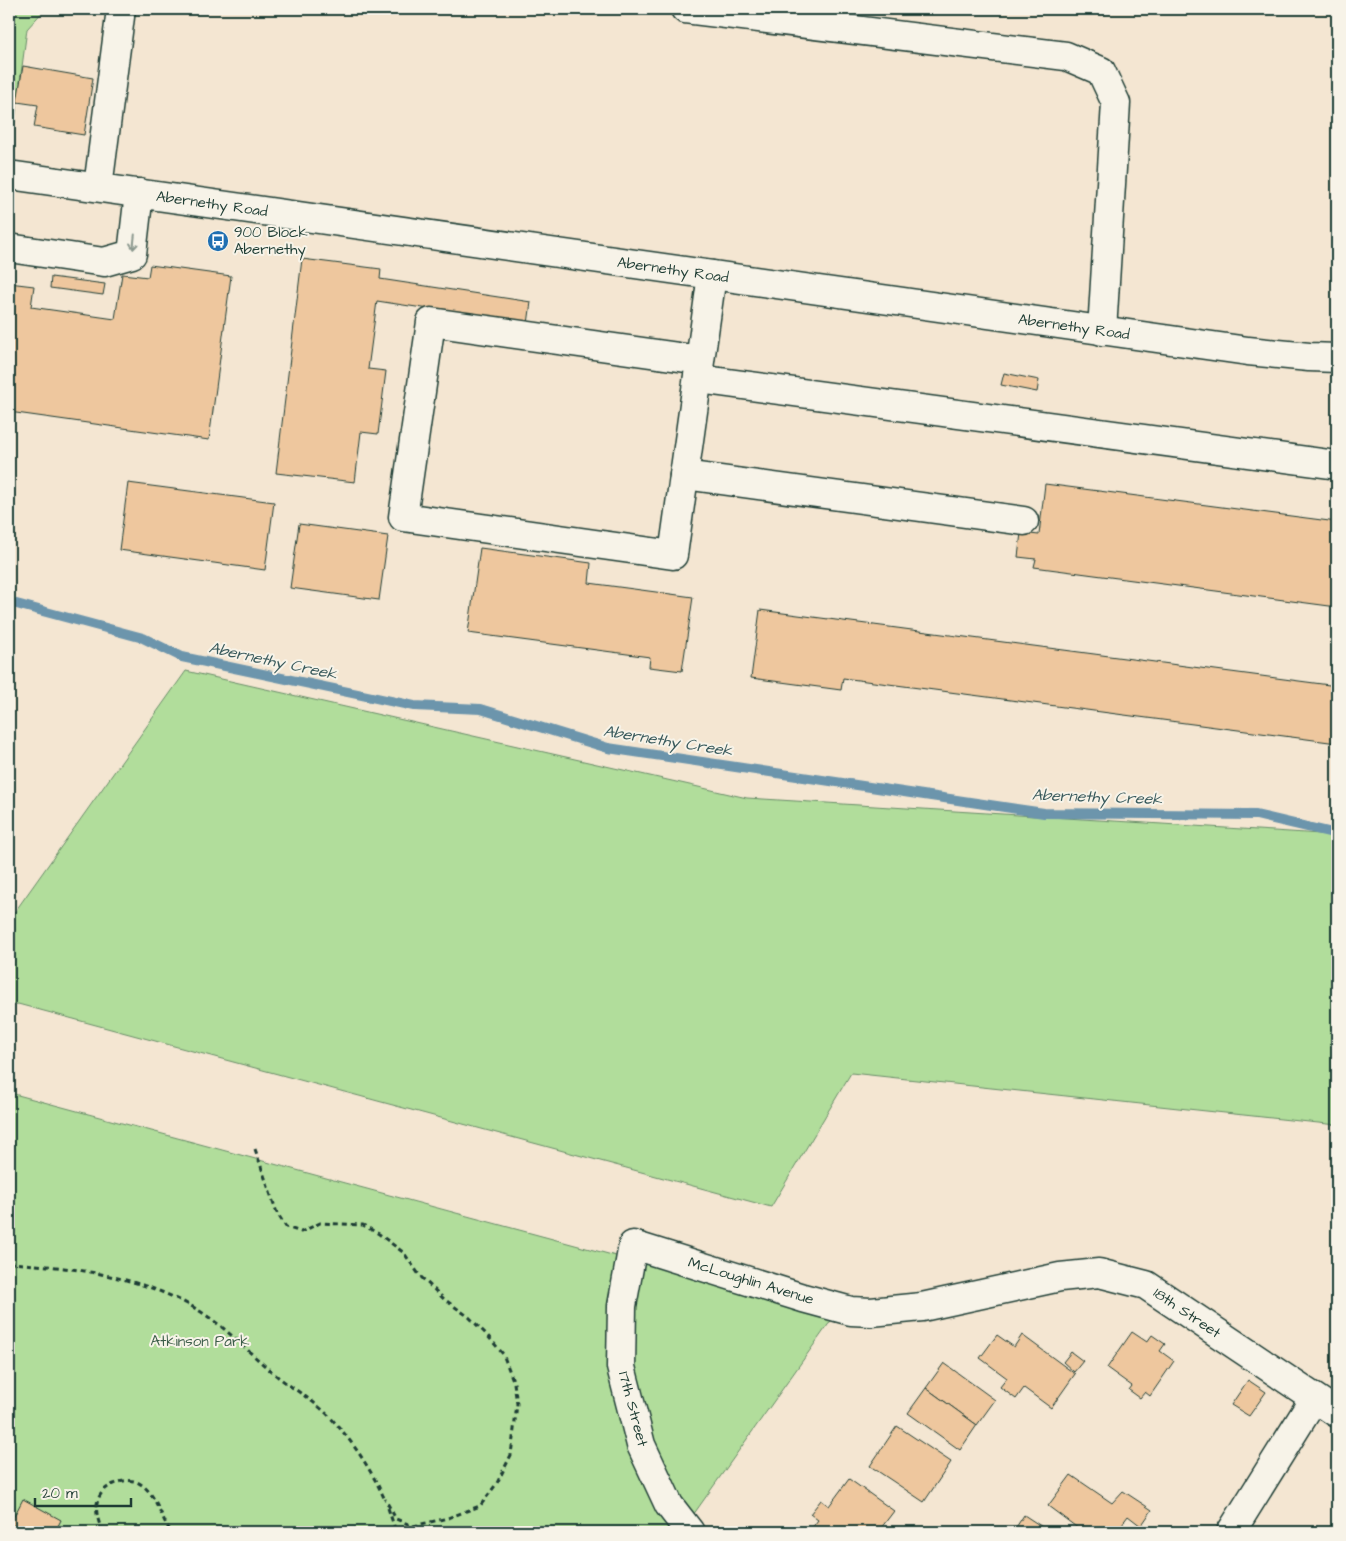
<svg xmlns="http://www.w3.org/2000/svg" width="1346" height="1541" font-family="'Architects Daughter',sans-serif">
<style>
.green{fill:#b1dd9b;stroke:#688d68}
.lines{fill:none;stroke-linecap:round;stroke-linejoin:round}
.stream{stroke:#6c95ac;stroke-width:10}
.building{fill:#eec79e;stroke:#1f3d34}
.minor-casing{stroke:#1f3d34;stroke-width:31}
.major-casing{stroke:#1f3d34;stroke-width:31}
.path{stroke:#1f3d34;stroke-width:3;stroke-dasharray:5 4;stroke-linecap:butt}
.minor{stroke:#f7f3e8;stroke-width:28}
.major{stroke:#f7f3e8;stroke-width:28}
.oneway{stroke:#8b988e}
.labels{text-anchor:middle;dominant-baseline:central;stroke-width:4;stroke-linejoin:round;paint-order:stroke}
.street-label{font-size:15px;fill:#1f3d34;stroke:#f7f3e8}
.poi-label{font-size:15px;fill:#1f3d34;stroke:#f7f3e8;text-anchor:start}
.park-label{font-size:15px;fill:#3c5d49;stroke:#f7f3e8}
.water-label{font-size:16px;font-style:italic;fill:#395a5c;stroke:#f7f3e8}
</style>
<rect width="100%" height="100%" fill="#f4e6d2"/>
<filter id="ink" filterUnits="userSpaceOnUse"><feTurbulence type="fractalNoise" baseFrequency=".02" numOctaves="2"/><feDisplacementMap in="SourceGraphic" scale="10" xChannelSelector="R" yChannelSelector="G"/><feConvolveMatrix kernelMatrix="1 2 1 2 8 2 1 2 1" color-interpolation-filters="sRGB"/></filter>
<g filter="url(#ink)">
<g class="green">
<path d="M9 9H45L27 29 14 127 9 126Z"/>
<path d="M186 671 747 798 1337 835V1125L851 1073 771 1207 18 1004 9 1006V920Z"/>
<path d="M14 1094 835 1315 681 1532H9V1095Z"/>
</g>
<g class="lines">
<path class="stream" d="M9 602 143 638 182 657 414 706 481 709 608 748 1044 813 1256 815 1337 834"/>
</g>
<g class="building">
<path d="M23 66 93 78 84 135 34 127 38 105 17 102Z"/>
<path d="M302 259 381 269 380 279 531 302 528 324 377 301 368 369 386 371 378 434 361 432 355 482 276 473Z"/>
<path d="M150 265 231 276 209 440 9 412V283L34 286 31 307 115 319 122 274 148 277Z"/>
<path d="M51 277 105 284 103 295 50 288Z"/>
<path d="M1004 373 1039 380 1037 392 1001 385Z"/>
<path d="M128 483 274 502 265 570 119 550Z"/>
<path d="M1045 484 1337 522V607L1034 567 1036 559 1018 557 1021 533 1039 535Z"/>
<path d="M299 524 388 536 379 600 290 588Z"/>
<path d="M480 548 591 563 589 583 693 597 682 671 649 667 650 657 468 633Z"/>
<path d="M760 610 1337 686V743L843 678 841 690 751 678Z"/>
<path d="M1132 1332 1147 1342 1152 1335 1165 1344 1160 1351 1174 1361 1150 1396 1145 1392 1140 1398 1129 1390 1132 1386 1107 1368Z"/>
<path d="M997 1335 1014 1347 1022 1335 1075 1374 1051 1408 1024 1388 1016 1399 1000 1387 1007 1378 980 1358Z"/>
<path d="M1071 1352 1083 1361 1074 1372 1063 1362Z"/>
<path d="M944 1363 995 1400 977 1425 926 1388Z"/>
<path d="M1248 1380 1266 1392 1249 1416 1231 1405Z"/>
<path d="M926 1388 977 1425 960 1450 908 1413Z"/>
<path d="M897 1426 951 1462 924 1502 870 1466Z"/>
<path d="M1071 1475 1112 1503 1123 1491 1152 1510 1141 1526 1128 1516 1116 1532H1083L1048 1506Z"/>
<path d="M849 1479 894 1511 878 1532H809L818 1520 810 1514 821 1500 829 1506Z"/>
<path d="M23 1499 61 1520 55 1532H24L10 1524Z"/>
<path d="M1024 1515 1050 1532H1013Z"/>
</g>
<g class="lines">
<g class="minor-casing">
<g id="minor">
<path d="M685 9 1066 56 1101 71 1116 103 1102 331"/>
<path d="M98 187 121 9"/>
<path d="M9 248 104 262 132 254 139 193"/>
<path d="M700 360 431 322 403 517 673 555 712 275"/>
<path d="M698 379 1337 465"/>
<path d="M684 475 1024 521"/>
<path d="M690 1532 669 1505 641 1445 621 1367 622 1306 633 1245 803 1298 851 1311 871 1312 922 1307 1060 1277 1099 1273 1146 1285 1337 1413"/>
<path d="M1231 1532 1314 1399"/>
</g>
</g>
<g class="major-casing">
<path id="major" d="M9 175 1248 351 1309 357 1337 358"/>
</g>
<g class="path">
<path d="M255 1149 277 1213 286 1227 301 1232 320 1223 363 1225 379 1234 404 1253 420 1276 444 1299 469 1317 487 1335 503 1354 514 1383 517 1404 511 1455 497 1483 480 1506 448 1518 413 1526 396 1519 385 1499"/>
<path d="M9 1263C74 1267 141 1276 198 1310 226 1327 247 1351 271 1371 289 1387 311 1398 328 1415 352 1440 371 1469 385 1500"/>
<path d="M388 1508 396 1532"/>
<path d="M103 1532C94 1514 92 1493 114 1484 121 1481 129 1479 137 1482 156 1491 160 1517 171 1532"/>
</g>
<use href="#minor" class="minor"/>
<use href="#major" class="major"/>
</g>
<defs><path id="oneway-shaft" d="M-6 0H5M1.5-3L5.5 0L1.5 3" fill="none" stroke-width="1.6" stroke-linecap="round" stroke-linejoin="round" transform="scale(1.25)"/></defs>
<use class="oneway" href="#oneway-shaft" transform="translate(134 242) rotate(96)"/>
</g>
<defs>
<g id="bus-disc" transform="scale(1.125)"><circle r="9.5" fill="#1f6fb2" stroke="#f7f3e8"/><path d="M-5-6H5V4H4V6H2V4H-2V6H-4V4H-5ZM-3.5-4V0h7V-4ZM-3.5 1.2v1.5H-2V1.2ZM2 1.2v1.5H3.5V1.2Z" fill="#fff"/></g>
</defs>
<g fill-rule="evenodd">
<use href="#bus-disc" x="218" y="241"/>
</g>
<g class="labels">
<g class="street-label">
<text transform="translate(212 204) rotate(8)">Abernethy Road</text>
<text transform="translate(673 270) rotate(8)">Abernethy Road</text>
<text transform="translate(1074 327) rotate(8)">Abernethy Road</text>
<text transform="translate(751 1281) rotate(17)">McLoughlin Avenue</text>
<text transform="translate(1187 1313) rotate(34)">18th Street</text>
<text transform="translate(633 1409) rotate(75)">17th Street</text>
</g>
<g class="poi-label">
<text x="234" y="232">900 Block<tspan x="234" dy="17">Abernethy</tspan></text>
</g>
<g class="park-label">
<text x="200" y="1341">Atkinson Park</text>
</g>
<g class="water-label">
<text transform="translate(273 661) rotate(12)">Abernethy Creek</text>
<text transform="translate(668 741) rotate(9)">Abernethy Creek</text>
<text transform="translate(1097 797) rotate(2)">Abernethy Creek</text>
</g>
</g>
<rect width="1346" height="1541" fill="none" stroke="#f7f3e8" stroke-width="30"/>
<rect x="15" y="15" width="1316" height="1511" fill="none" stroke="#1f3d34" stroke-width="2" filter="url(#ink)"/>
<path d="M35 1498v8h96v-8" fill="none" stroke="#1f3d34" stroke-width="2.5"/>
<text x="42" y="1498" font-size="15" fill="#1f3d34" stroke="#f7f3e8" stroke-width="4" paint-order="stroke">20 m</text>
</svg>
